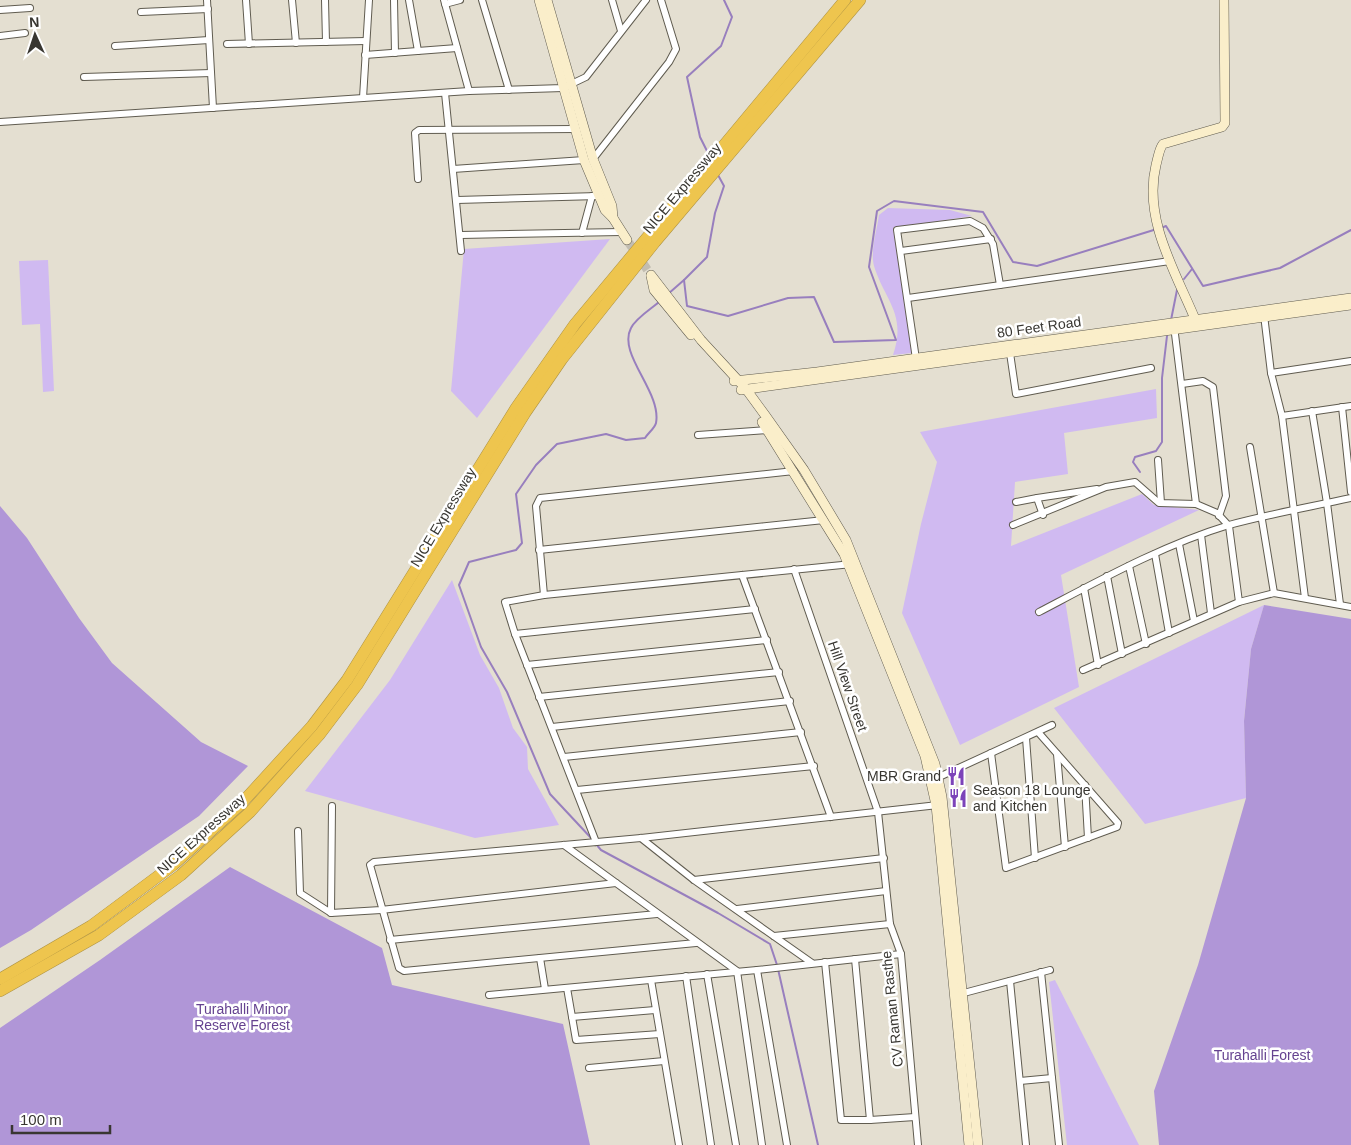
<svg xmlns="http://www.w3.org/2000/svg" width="1351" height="1145" font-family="Helvetica,sans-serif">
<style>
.green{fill:#d0baf1}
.forest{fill:#b096d7}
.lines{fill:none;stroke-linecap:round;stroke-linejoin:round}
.stream{stroke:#987fbe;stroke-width:2}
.secondary-tunnel{stroke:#c2bdb1;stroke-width:9;stroke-dasharray:9 4.5;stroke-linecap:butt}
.street-casing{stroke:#605c50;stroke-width:8}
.secondary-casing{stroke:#605c50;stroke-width:10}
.highway-casing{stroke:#ae9344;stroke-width:12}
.street{stroke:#fff;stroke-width:6}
.secondary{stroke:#faeeca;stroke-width:9}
.highway{stroke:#eec54e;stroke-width:11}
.labels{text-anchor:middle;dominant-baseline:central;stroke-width:5;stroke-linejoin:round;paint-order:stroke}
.street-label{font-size:14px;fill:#383631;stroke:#fff}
.poi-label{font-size:14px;fill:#383631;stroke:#fff;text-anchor:end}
.park-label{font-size:14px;fill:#654290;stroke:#fff}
</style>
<rect width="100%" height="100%" fill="#e4dfd1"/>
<g class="green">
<path d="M888 208 950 210 972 216 893 228 912 353 893 355C907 314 885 301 874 266 870 251 877 230 879 215Z"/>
<path d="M610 239 477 418 451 391 464 249Z"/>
<path d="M48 260 54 391 43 392 40 324 22 325 19 261Z"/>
<path d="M1156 389 1157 418 1064 433 1068 474 1015 482 1011 546 1142 494 1154 505 1199 510 1061 575 1079 687 960 745 902 613 921 524 937 462 920 432Z"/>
<path d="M452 580 480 655 499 688 513 728 527 747 528 769 559 825 475 838 305 791 390 680Z"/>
<path d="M1264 605 1251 649 1244 720 1246 798 1145 824 1054 708Z"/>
<path d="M1055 980 1139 1145H1067L1049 982Z"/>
</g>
<g class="forest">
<path d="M0 506 27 538 79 618 112 663 201 742 248 766 199 816 31 930 0 948Z"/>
<path d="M1264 605 1351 619V1145H1159L1154 1091 1198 965 1246 798 1244 721 1251 649Z"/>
<path d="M230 867 382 948 392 985 563 1024 590 1145H0V1028L100 960Z"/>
</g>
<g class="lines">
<g class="stream">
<path d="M709 155 700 137 687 77 721 46 732 17 724 0"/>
<path d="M718 175 724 186 715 213 707 257 684 280 687 306 728 316 788 298 814 297 834 342 896 340 869 267 877 211 894 201 983 212 1013 262 1037 266 1157 229"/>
<path d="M1161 228 1166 226 1203 286 1280 268 1351 230"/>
<path d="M1184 279 1192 269"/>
<path d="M668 294 684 280"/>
<path d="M1171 320 1177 290"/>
<path d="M1140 472 1133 462 1135 457 1156 451 1162 442V378L1167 336"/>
<path d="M592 839 550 794 507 692 481 647 459 585 469 562 516 550 522 543 516 494 536 465 557 444 606 434 626 440 645 438C648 433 655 428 656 423 662 392 617 354 631 328 636 318 651 309 659 302"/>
<path d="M596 844 601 850 718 913 770 944 777 965"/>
<path d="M778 969 818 1145"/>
</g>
<path class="secondary-tunnel" d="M627 240 651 275"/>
<g class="street-casing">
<g id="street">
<path d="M207 0 213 108"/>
<path d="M246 0 249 44"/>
<path d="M292 0 296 43"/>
<path d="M325 0 326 42"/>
<path d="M394 0 395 53"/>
<path d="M409 0 418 51"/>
<path d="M444 0 469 91"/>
<path d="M482 0 509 90"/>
<path d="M612 0 621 31"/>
<path d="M445 4 460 0"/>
<path d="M0 10 30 8"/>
<path d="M141 12 208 9"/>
<path d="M0 36 25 33"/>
<path d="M227 44 366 41"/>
<path d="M115 46 209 40"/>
<path d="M365 55 457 48"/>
<path d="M84 77 211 73"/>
<path d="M445 93 461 251"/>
<path d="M363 98 369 0"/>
<path d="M0 122 469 91 563 88 586 77 646 0"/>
<path d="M593 159 669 62 676 49 661 0"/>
<path d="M453 169 584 160"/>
<path d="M418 179 415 133 419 130 575 129"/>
<path d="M457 200 598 196"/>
<path d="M582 233 592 196"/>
<path d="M461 235 621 232"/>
<path d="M901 251 991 239"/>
<path d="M908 298 1170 261"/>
<path d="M1264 315 1271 373 1282 416 1305 598"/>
<path d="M1174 326 1196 504"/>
<path d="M1010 353 1016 394 1151 368"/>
<path d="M916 359 897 230 970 221 983 228 993 244 1000 285"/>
<path d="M1271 373 1351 361"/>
<path d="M1182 384 1203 381 1213 387 1226 496 1219 516"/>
<path d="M1342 407 1351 492"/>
<path d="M1312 411 1327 503 1340 604"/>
<path d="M1282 416 1351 406"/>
<path d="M698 435 768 430"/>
<path d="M1250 447 1274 593"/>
<path d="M1158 460 1161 503"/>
<path d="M1016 502 1037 498"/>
<path d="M1043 515 1037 498 1097 489"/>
<path d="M1013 525 1106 487 1135 482 1159 503 1196 504 1217 513 1229 526 1239 602"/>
<path d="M1201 535 1211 613"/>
<path d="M1179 544 1194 621"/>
<path d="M539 550 824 520"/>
<path d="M1155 554 1169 633"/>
<path d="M1129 566 1146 644"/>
<path d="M794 569 878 812 890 924 901 954 918 1145"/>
<path d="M742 575 831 817"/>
<path d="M1107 576 1122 654"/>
<path d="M1084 588 1098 665"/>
<path d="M544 595 536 506 540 498 794 471"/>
<path d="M1039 612C1100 580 1163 545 1229 525 1269 514 1310 507 1351 498"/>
<path d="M515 634 755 609"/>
<path d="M527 665 767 640"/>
<path d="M1083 670 1239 602 1274 593 1351 607"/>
<path d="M539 697 779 672"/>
<path d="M552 727 790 701"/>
<path d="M1026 738 1035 858"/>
<path d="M991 753 1006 868 1117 827 1118 823 1038 732"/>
<path d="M1057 754 1065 847"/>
<path d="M564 757 801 732"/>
<path d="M939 777 1052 725"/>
<path d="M1085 785 1088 838"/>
<path d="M577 790 814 766"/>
<path d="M298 831 300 893 331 913 381 910 616 883"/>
<path d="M641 838 694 880 812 963"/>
<path d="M596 842 515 634 505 602 544 595 852 564"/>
<path d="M564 845 737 971 762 1145"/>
<path d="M694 880 884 858"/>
<path d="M737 909 886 891"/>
<path d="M331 913 332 806"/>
<path d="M774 936 890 924"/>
<path d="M390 940 657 914"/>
<path d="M696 943 404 971 399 968 370 865 374 862 641 838 938 805"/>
<path d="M540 958 545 989"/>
<path d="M855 959 870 1120"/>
<path d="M825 962 841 1120H870L915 1117"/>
<path d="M757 970 787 1145"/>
<path d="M1041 972 1059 1145"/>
<path d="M707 974 736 1145"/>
<path d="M686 976 711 1145"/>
<path d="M651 980 679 1145"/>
<path d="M1010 981 1026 1145"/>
<path d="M567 988 576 1040 660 1034"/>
<path d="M960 994 1050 970"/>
<path d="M489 995 757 970 901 954"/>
<path d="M572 1017 655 1010"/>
<path d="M589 1068 664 1061"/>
<path d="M1020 1081 1052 1078"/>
</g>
</g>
<g class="secondary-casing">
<g id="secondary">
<path d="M539 0 584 160 605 210 613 218 627 240"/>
<path d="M547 0 593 159 612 206 613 218"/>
<path d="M651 275 701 340 746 389 765 415 804 470 846 540 935 764 942 797 978 1145"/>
<path d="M651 276 654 290 691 335"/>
<path d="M1195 319C1175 271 1143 219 1156 165 1158 158 1159 149 1163 144L1222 127 1225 123 1224 0"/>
<path d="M734 381 817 372 1351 298"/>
<path d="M741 390 1351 305"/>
<path d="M762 422 844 554 925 756 936 805 969 1145"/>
</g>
</g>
<g class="highway-casing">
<g id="highway">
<path d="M0 979 91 926 173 865 240 805 312 726 347 680 516 408 575 324 845 0"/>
<path d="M0 991 99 935 181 875 250 812 320 734 357 685 525 413 562 359 655 242 860 0"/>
</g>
</g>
<use href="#street" class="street"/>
<use href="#secondary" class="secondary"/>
<use href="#highway" class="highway"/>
</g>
<defs>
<g id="restaurant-bare" transform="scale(1.5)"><path d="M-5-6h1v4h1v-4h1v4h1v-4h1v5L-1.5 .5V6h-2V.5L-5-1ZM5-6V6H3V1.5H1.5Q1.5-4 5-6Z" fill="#7c43b9" stroke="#fff" stroke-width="2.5" paint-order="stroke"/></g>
</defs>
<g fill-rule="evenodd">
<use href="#restaurant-bare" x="956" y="776"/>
<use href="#restaurant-bare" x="958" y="798"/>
</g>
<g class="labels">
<g class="street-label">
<text transform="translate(682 188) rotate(-50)">NICE Expressway</text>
<text transform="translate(1039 327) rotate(-8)">80 Feet Road</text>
<text transform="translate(443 517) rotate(-59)">NICE Expressway</text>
<text transform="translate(848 686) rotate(71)">Hill View Street</text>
<text transform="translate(201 834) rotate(-42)">NICE Expressway</text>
<text transform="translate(892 1009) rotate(-96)">CV Raman Rasthe</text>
</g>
<g class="poi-label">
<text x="941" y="776">MBR Grand</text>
<text x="973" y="790" text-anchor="start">Season 18 Lounge<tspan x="973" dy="16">and Kitchen</tspan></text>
</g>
<g class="park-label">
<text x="242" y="1009">Turahalli Minor<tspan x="242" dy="16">Reserve Forest</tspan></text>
<text x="1262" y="1055">Turahalli Forest</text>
</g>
</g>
<g transform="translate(35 35) rotate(357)" stroke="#ffffff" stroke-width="4" paint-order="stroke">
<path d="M0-4L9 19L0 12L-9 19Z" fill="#383631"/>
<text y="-8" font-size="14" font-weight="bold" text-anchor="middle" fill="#383631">N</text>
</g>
<path d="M12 1125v8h98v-8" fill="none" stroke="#383631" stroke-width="2.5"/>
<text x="20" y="1125" font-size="15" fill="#383631" stroke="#ffffff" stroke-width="4" paint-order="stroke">100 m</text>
</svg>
